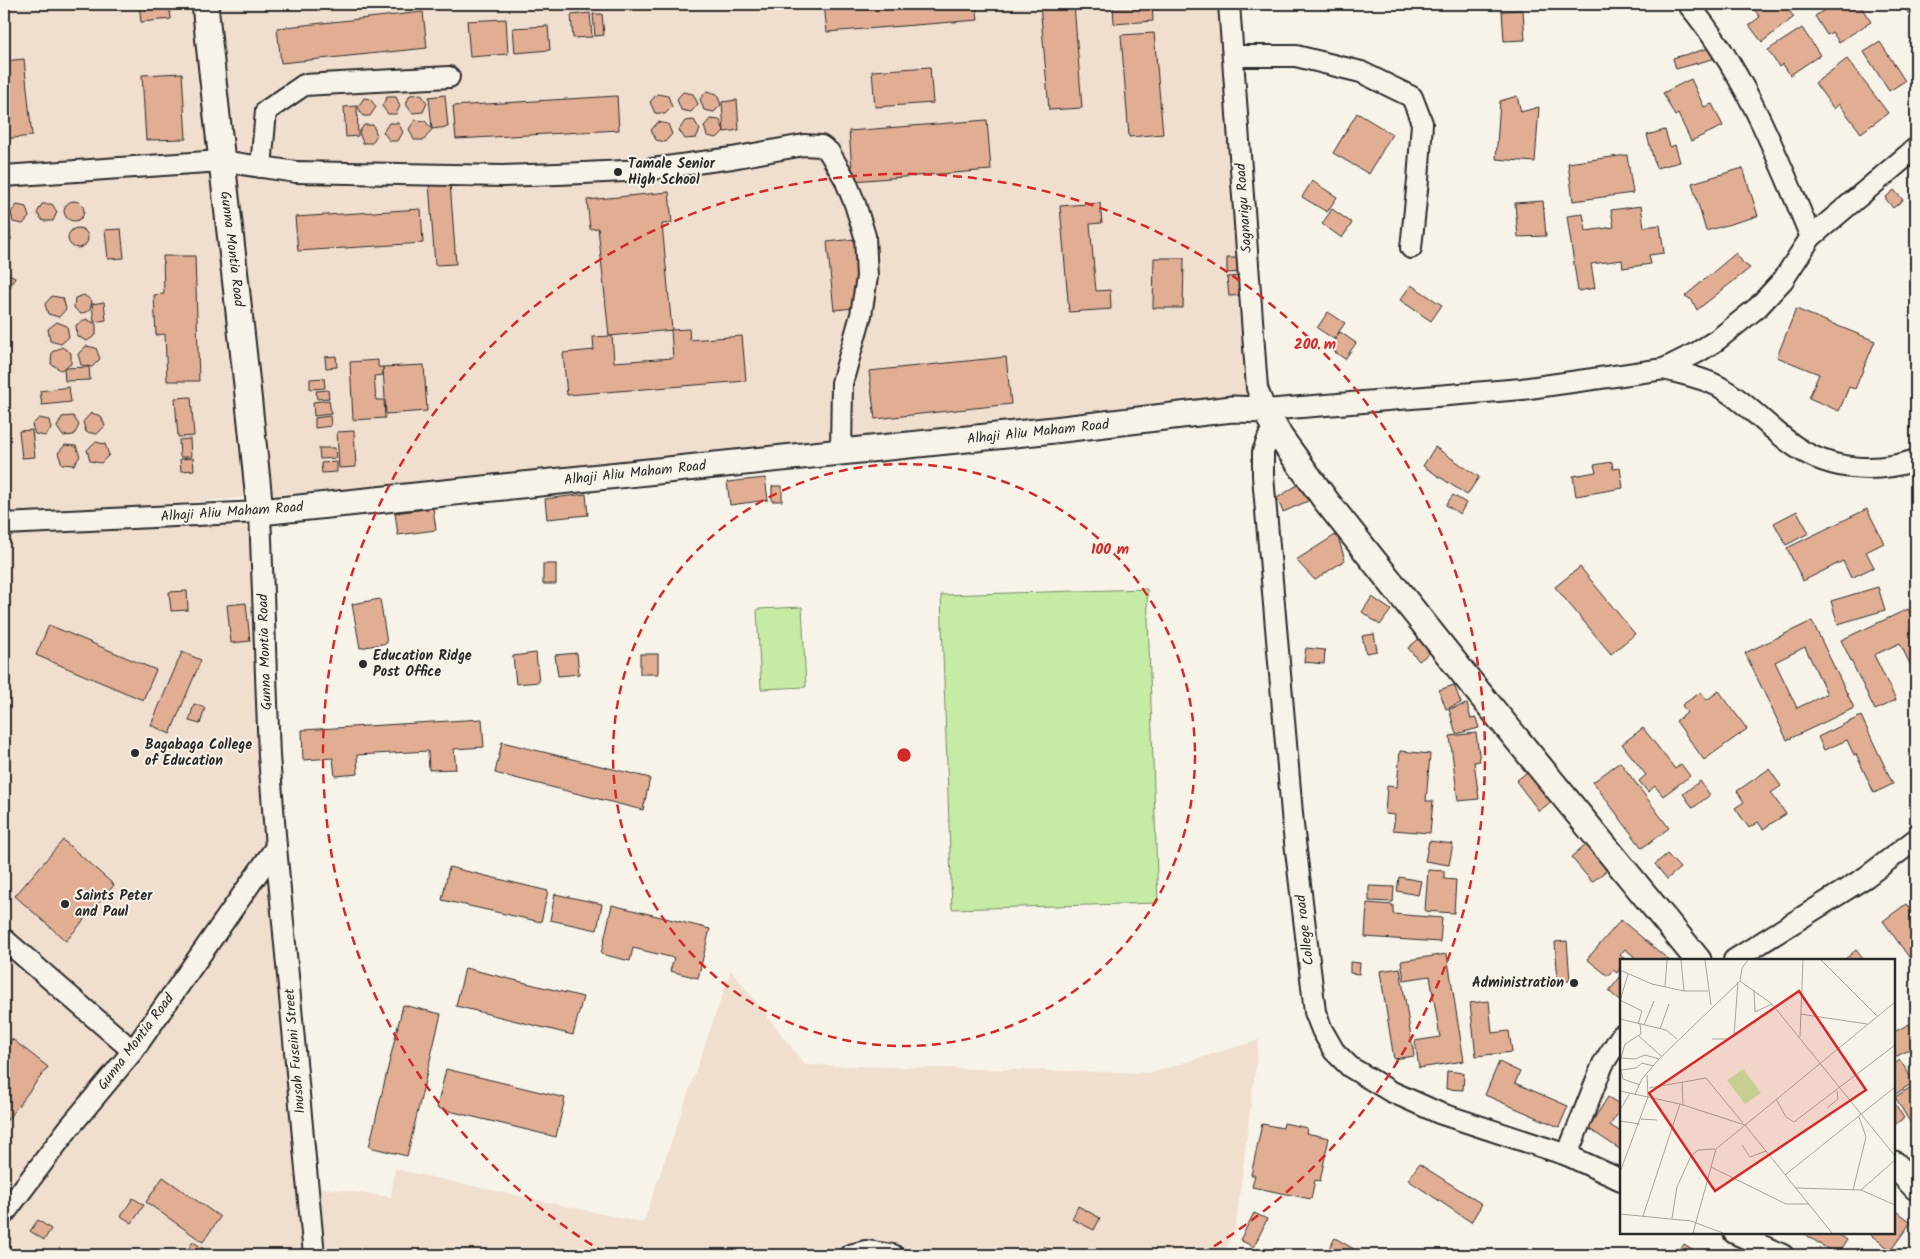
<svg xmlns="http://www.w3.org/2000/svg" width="1920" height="1259" font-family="Kalam,sans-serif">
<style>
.built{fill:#f0decf}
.green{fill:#c5eba5;stroke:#788b68}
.building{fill:#e1ae94;stroke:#2b2b2b;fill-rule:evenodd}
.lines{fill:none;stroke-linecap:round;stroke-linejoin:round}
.minor-casing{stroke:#2b2b2b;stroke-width:24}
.tertiary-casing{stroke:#2b2b2b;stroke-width:29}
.minor{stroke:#f7f3e8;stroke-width:20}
.tertiary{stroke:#f7f3e8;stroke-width:25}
.ring{fill:none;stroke:#d62828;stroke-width:2.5;stroke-dasharray:9 6}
.poi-dot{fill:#2b2b2b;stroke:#f7f3e8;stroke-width:2}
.labels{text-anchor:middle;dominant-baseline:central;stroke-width:4;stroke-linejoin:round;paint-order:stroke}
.poi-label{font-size:14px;font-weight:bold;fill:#2b2b2b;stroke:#f7f3e8;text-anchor:start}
.street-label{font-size:14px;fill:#2b2b2b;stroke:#f7f3e8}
.inset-road{fill:none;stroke:#a5a39c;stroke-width:1}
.view{fill:#d62828;fill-opacity:0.15;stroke:#d62828;stroke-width:2.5}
.inset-edge{fill:none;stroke:#2b2b2b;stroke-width:2.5}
.centre{fill:#d62828;stroke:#f7f3e8;stroke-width:2.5}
.ring-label{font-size:15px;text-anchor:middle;font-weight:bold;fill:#d62828;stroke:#f7f3e8;stroke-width:4;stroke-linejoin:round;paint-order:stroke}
</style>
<rect width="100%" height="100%" fill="#f7f3e8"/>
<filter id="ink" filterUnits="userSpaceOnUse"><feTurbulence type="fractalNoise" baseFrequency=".02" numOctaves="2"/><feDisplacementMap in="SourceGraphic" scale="10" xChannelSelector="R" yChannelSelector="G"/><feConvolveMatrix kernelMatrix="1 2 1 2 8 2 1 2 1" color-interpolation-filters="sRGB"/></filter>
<g filter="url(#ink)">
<g class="built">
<path d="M4 4H1219L1247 404 737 455 9 518 4 514Z"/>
<path d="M247 513 301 1185 391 1197 395 1169 643 1223 731 970 805 1065 1150 1073 1259 1040 1235 1231 1222 1255H4V535Z"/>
</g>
<g class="green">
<path d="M1147 589 1158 903 952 909 941 595Z"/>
<path d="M802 607 806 687 761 689 757 609Z"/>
</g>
<g class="building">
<path d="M139 4H169L171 19 141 22Z"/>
<path d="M824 4H976L978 20 827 32Z"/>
<path d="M1040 4H1074L1082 108 1049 110Z"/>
<path d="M1113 4H1152L1153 21 1114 24Z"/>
<path d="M1755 4H1784L1794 17 1762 42 1749 25 1760 17 1752 7Z"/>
<path d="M1834 4H1859L1871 22 1839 42 1832 32 1827 35 1815 16Z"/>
<path d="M1912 4H1916V25L1905 8Z"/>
<path d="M1523 10 1525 40 1504 41 1502 11Z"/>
<path d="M423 12 427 48 281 63 277 28Z"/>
<path d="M590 13 592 37 573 38 571 15Z"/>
<path d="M593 14H602L604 35 595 36Z"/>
<path d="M506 19 508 54 470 57 467 21Z"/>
<path d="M548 26 550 50 515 53 513 28Z"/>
<path d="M1802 28 1820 55 1790 75 1783 64 1779 67 1768 50Z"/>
<path d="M1154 33 1163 134 1129 137 1121 35Z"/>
<path d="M1880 42 1905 81 1889 91 1864 52Z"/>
<path d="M1714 47 1716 58 1676 69 1673 58Z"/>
<path d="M24 59 32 136 4 139V61Z"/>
<path d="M1847 59 1888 113 1861 133 1839 104 1834 109 1815 83Z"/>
<path d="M930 67 933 103 875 107 872 71Z"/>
<path d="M182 73 186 139 146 140 142 75Z"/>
<path d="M1691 79 1704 107 1712 104 1723 126 1691 141 1678 114 1675 116 1663 93Z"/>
<path d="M707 91 717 94 721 105 714 112 704 110 700 99Z"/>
<path d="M683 92 693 94 698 104 691 112 681 110 677 99Z"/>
<path d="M421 94 427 103 423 112 412 113 406 104 410 95Z"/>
<path d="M657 94 668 96 672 107 665 114 655 113 650 102Z"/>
<path d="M445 95 448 127 432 129 429 97Z"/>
<path d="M617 96 619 130 456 139 453 106Z"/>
<path d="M1517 96 1521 112 1539 107 1535 162 1496 159 1500 101Z"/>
<path d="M387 97H396L400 106 396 114H388L382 106Z"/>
<path d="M364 98 370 99 376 107 370 116H363L358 107Z"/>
<path d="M737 100 739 130 724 132 722 102Z"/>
<path d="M357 106 358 136 346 137 344 107Z"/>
<path d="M1357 113 1392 134 1369 174 1333 153Z"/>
<path d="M710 119 720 120 724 131 717 138 707 136 704 126Z"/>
<path d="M415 120 425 121 432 129 424 140H414L409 129Z"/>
<path d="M694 120 700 130 696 138 685 139 679 130 685 121Z"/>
<path d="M987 120 991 170 853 181 849 131Z"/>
<path d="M658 122 668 124 672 134 665 142 656 140 651 130Z"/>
<path d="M389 123H398L403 132 398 141H390L383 132Z"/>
<path d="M364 125H373L377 135 372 143H363L359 132Z"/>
<path d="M1665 130 1670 147 1675 145 1680 162 1656 168 1647 135Z"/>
<path d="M1627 155 1633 193 1573 201 1568 163Z"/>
<path d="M1743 168 1758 216 1706 231 1692 183Z"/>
<path d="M1312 181 1337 197 1327 212 1302 197Z"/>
<path d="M450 182 456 264 435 265 429 183Z"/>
<path d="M1894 190 1903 200 1893 208 1885 198Z"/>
<path d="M669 192 672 223 662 224 672 330 609 336 598 228 590 229 587 200Z"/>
<path d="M1543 201 1546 236 1518 237 1515 203Z"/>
<circle cx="74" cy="211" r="10"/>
<path d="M1100 203 1102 223 1090 224 1096 291 1110 290 1111 309 1069 312 1060 206Z"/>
<path d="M42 204H52L57 212 53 221H43L37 213Z"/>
<path d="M17 205 26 207 29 217 23 224 13 222 11 212Z"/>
<path d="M1641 206 1644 227 1660 225 1664 253 1649 255 1651 264 1623 268 1622 260 1591 264 1595 288 1578 291 1567 216 1583 214 1586 231 1614 227 1611 210Z"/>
<path d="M421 209 423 243 298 251 295 217Z"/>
<path d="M1332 209 1352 223 1342 238 1322 224Z"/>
<path d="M4 218H9L11 240 4 241Z"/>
<circle cx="78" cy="238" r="10"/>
<path d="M121 229 124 258 108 259 105 230Z"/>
<path d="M855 239 862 307 834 310 827 242Z"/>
<path d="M1736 253 1743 263 1750 268 1697 310 1692 300 1685 296Z"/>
<path d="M163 256H195L199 381H167L165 334 156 335 154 295 164 294Z"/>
<path d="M1154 258H1184L1183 308H1153Z"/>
<path d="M1227 258H1243V272L1227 273Z"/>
<path d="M4 272 15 277 4 299Z"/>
<path d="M1242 276 1244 295 1229 296 1227 277Z"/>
<path d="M1411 285 1442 305 1431 321 1400 300Z"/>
<path d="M84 295 92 301 90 310 81 314 74 308 75 298Z"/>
<path d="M52 296 63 298 66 309 59 317 48 314 45 304Z"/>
<path d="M104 302 106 320 94 322 92 304Z"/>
<path d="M1796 309 1875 341 1855 389 1849 387 1839 411 1809 398 1819 374 1777 357Z"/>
<path d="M1328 312 1345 323 1334 339 1317 328Z"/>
<path d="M86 319 96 324V335L87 341 77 336 76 325Z"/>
<path d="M57 322 67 326 69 337 61 344 50 341 48 329Z"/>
<path d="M689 329 690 340 742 336 746 381 567 395 563 353 594 350 593 337 612 336 614 362 673 358 671 330Z"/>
<path d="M1340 332 1356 343 1345 359 1329 348Z"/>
<path d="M86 346 96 348 100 359 92 367 81 365 78 354Z"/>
<path d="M62 347 71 353V364L61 370 51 364 52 352Z"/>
<path d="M336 356 337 367 326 368 325 357Z"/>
<path d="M1006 357 1011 404 875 419 869 371Z"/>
<path d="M378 360V367H383V375L374 376 376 400H384L385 418 353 420 350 362Z"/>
<path d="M424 365 427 411 386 414 383 367Z"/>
<path d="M89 367 90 380 65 381 64 368Z"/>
<path d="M324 378 325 388 310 389V379Z"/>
<path d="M69 387 71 402 42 405 40 391Z"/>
<path d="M328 390 329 398 317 399 316 391Z"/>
<path d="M191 397 194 436 178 437 175 398Z"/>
<path d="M329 400 331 414 314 416 313 402Z"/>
<path d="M91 413 101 416 105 426 97 434 86 432 83 422Z"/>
<path d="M73 416 79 425 74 435 63 436 57 427 62 417Z"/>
<path d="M330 416 331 426 315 428V418Z"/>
<path d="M39 418 49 420 51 429 45 436 35 434 32 425Z"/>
<path d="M32 430 35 457 22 458 19 431Z"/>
<path d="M354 431 356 467 339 468 337 432Z"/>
<path d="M190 439 191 457H180L179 440Z"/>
<path d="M95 442 105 444 109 455 101 463 90 461 87 450Z"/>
<path d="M65 445 76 446 80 456 74 465 62 464 58 453Z"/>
<path d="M1435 447 1479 477 1467 495 1423 466Z"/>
<path d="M319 448H335L336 458 320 459Z"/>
<path d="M193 458 194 470 181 471 180 459Z"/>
<path d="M337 462V472L322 473 321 463Z"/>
<path d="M1612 462 1613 469 1620 468 1623 488 1576 496 1573 476 1596 472 1594 465Z"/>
<path d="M765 478 768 500 730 505 727 482Z"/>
<path d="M1299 484 1308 501 1283 512 1277 498Z"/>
<rect x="772" y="486" width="10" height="15"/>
<path d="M586 494 588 515 547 519 545 499Z"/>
<path d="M1453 495 1466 503 1460 514 1446 505Z"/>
<path d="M433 508 436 530 398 535 395 513Z"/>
<path d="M1867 509 1884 543 1866 552 1874 567 1851 578 1843 561 1803 581 1787 548Z"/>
<path d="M1797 511 1809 533 1786 545 1774 523Z"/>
<path d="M1337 534 1345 560 1315 580 1296 560Z"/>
<rect x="543" y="564" width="13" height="20"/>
<path d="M1580 567 1635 634 1611 654 1555 587Z"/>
<path d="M1878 587 1885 610 1838 624 1831 601Z"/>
<path d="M187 591 188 610 171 611 169 592Z"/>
<path d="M1372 597 1391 610 1380 625 1362 612Z"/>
<path d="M380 599 387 643 360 648 352 604Z"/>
<path d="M246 603 250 641 231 643 227 605Z"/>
<path d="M1908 609 1916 627V677L1900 643 1874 655 1896 700 1875 710 1841 640Z"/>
<path d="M1812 621 1854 708 1787 740 1745 653ZM1805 647 1827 694 1797 708 1775 662Z"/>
<path d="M49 625 156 670 143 700 36 655Z"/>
<path d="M1374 634 1377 651 1366 653 1362 636Z"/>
<path d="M1420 638 1431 652 1419 661 1408 648Z"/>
<path d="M1306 648 1325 650 1324 664 1304 662Z"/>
<path d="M182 652 201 660 170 734 151 725Z"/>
<path d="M536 653 539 682 516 684 513 656Z"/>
<path d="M577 653 579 674 558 676 555 655Z"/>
<rect x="640" y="654" width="18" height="20"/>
<path d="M1454 685 1461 703 1446 709 1439 690Z"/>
<path d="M1719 691 1747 729 1704 760 1676 721 1687 713 1682 705 1701 692 1707 700Z"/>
<path d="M194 704 205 708 200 724 189 721Z"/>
<path d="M1467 704 1471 719 1476 718 1479 728 1456 734 1449 709Z"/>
<path d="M1861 716 1893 784 1874 793 1856 754 1854 755 1847 740 1824 750 1818 737Z"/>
<path d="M482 719 484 747 454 749 456 769 429 770 428 751 357 755 358 774 335 776 333 758 303 760 302 730Z"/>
<path d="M1643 728 1675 769 1681 764 1690 776 1663 796 1655 786 1648 792 1639 781 1646 775 1622 744Z"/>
<path d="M1476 733 1480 761 1474 762 1479 799 1458 801 1450 736Z"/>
<path d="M502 742 650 778 643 810 495 773Z"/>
<path d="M1400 751 1430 754 1426 801H1433L1430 833 1393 830 1395 815 1385 814 1387 786 1397 787Z"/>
<path d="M1620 762 1669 828 1642 848 1593 782Z"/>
<path d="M1769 769 1781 786 1771 793 1786 814 1763 829 1758 822 1749 828 1735 808 1744 802 1737 791Z"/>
<path d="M1530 770 1552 801 1539 811 1516 781Z"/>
<path d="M1700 781 1710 795 1693 808 1683 794Z"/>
<path d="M63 840 114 885 66 941 15 896Z"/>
<path d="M1429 841 1453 844 1449 865 1425 861Z"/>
<path d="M1586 844 1607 870 1592 882 1571 857Z"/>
<path d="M1667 854 1680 868 1667 879 1655 864Z"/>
<path d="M449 867 548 891 541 922 442 900Z"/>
<path d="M1428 870 1444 871V879L1456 880 1454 913 1425 911Z"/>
<path d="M1399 877 1421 881 1418 895 1397 891Z"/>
<path d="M1369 886 1394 887 1393 902 1369 901Z"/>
<path d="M555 894 602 904 597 930 550 920Z"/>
<path d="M1367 903 1393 905V914L1442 918 1440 942 1365 937Z"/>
<path d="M1906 904 1916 918V962L1914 964 1883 921Z"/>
<path d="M612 905 710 929 698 978 670 971 674 958 633 948 630 961 601 954Z"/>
<path d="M1621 920 1669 960H1634L1636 958 1625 949 1620 955 1626 960H1621V967L1617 973 1613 970 1608 976 1587 959Z"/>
<path d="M1567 941 1570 981H1558L1555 942Z"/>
<path d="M1856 950 1864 960H1844Z"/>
<path d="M1447 954 1464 1061 1419 1068 1415 1041 1440 1037 1430 976 1404 980 1401 961Z"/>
<path d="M1350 962 1360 963 1359 974 1350 973Z"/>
<path d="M465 968 583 997 573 1035 456 1006Z"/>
<path d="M1400 968 1414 1056 1394 1059 1380 971Z"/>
<path d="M1621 976V1002L1609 991Z"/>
<path d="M1489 1001 1492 1033 1509 1031 1512 1052 1476 1056 1470 1003Z"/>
<path d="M403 1005 441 1014 407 1156 369 1147Z"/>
<path d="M1909 1024 1916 1036V1045L1894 1058V1032Z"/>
<path d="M12 1039 48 1067 4 1124V1049Z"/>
<path d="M1900 1060 1914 1082 1894 1095V1064Z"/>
<path d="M1916 1061V1080L1909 1065Z"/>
<path d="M1499 1062 1520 1072 1515 1083 1568 1106 1559 1127 1485 1095Z"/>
<path d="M446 1069 565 1098 556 1137 437 1108Z"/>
<path d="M1447 1071 1464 1073 1463 1090 1446 1089Z"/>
<path d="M1913 1086 1916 1092V1125L1913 1127 1895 1097Z"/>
<path d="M1608 1097 1621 1105V1109L1610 1125 1621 1132V1150L1588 1128Z"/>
<path d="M1894 1102 1904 1118 1894 1125Z"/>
<path d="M1284 1123 1307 1128 1306 1133 1329 1138 1320 1181 1315 1180 1311 1199 1252 1187 1255 1175H1251L1262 1124 1283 1128Z"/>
<path d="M1419 1164 1482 1204 1471 1222 1408 1180Z"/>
<path d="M163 1177 220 1217 203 1242 146 1202Z"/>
<path d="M133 1198 144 1205 132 1223 121 1216Z"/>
<path d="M1078 1206 1100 1218 1094 1230 1072 1219Z"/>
<path d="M1894 1209 1911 1222 1891 1250 1868 1233H1894Z"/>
<path d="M1254 1213 1267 1219 1254 1247 1240 1240Z"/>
<path d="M38 1220 51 1229 44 1240 30 1231Z"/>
<path d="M1803 1233H1837L1847 1240 1837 1255Z"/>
<path d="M1335 1238 1364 1255H1325Z"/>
<path d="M193 1242 204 1249 200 1255H184Z"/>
<path d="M1684 1244 1702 1255H1676Z"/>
<path d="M1044 1246 1058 1255H1038Z"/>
</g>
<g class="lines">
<g class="minor-casing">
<g id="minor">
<path d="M1229 4 1257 388 1265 410 1522 389 1664 369 1698 352 1717 340 1758 307 1783 280 1811 237 1916 148"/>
<path d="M1688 4C1745 72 1777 156 1811 237"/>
<path d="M1233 56H1296L1361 72 1412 97 1422 123 1418 180 1411 248"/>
<path d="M261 167 266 111 304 85 449 77"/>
<path d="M4 176 221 161 296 172 503 176 584 173 645 170 732 158 804 145 821 146 829 152 845 179 855 204 865 236 867 277 861 315 842 383 841 452"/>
<path d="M1664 369C1682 374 1701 377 1718 386 1747 402 1769 429 1796 447 1832 471 1877 473 1916 460"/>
<path d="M1273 426 1263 452V476L1293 825 1315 1012 1322 1030 1334 1051 1350 1067 1390 1091 1439 1113 1567 1155 1621 1180"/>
<path d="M4 524 260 512 269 756 276 847 314 1255"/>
<path d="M4 939 133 1051"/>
<path d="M1734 960 1866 877 1916 839"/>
<path d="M1567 1155 1603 1064 1621 1036"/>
<path d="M4 1214 68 1129 133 1051 276 847"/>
<path d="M1734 1233 1783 1255"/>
<path d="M850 1255 866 1251 893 1255"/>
</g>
</g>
<g class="tertiary-casing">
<g id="tertiary">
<path d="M205 4C222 173 244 342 260 512L1054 430 1232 409 1265 410 1280 437 1327 502 1475 688 1698 960"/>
<path d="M1894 1164 1916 1187"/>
</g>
</g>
<use href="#minor" class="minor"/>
<use href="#tertiary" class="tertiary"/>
</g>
</g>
<g class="ring">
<circle cx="904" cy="755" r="291"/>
<path d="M605 1253A581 581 0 1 1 1203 1253"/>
</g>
<g class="poi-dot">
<circle cx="618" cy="172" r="5"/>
<circle cx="363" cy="664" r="5"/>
<circle cx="135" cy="753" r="5"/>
<circle cx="65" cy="904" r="5"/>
<circle cx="1574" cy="983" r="5"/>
</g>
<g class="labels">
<g class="poi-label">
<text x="628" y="164">Tamale Senior<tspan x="628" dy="16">High School</tspan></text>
<text x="373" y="656">Education Ridge<tspan x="373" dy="16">Post Office</tspan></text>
<text x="145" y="745">Bagabaga College<tspan x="145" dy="16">of Education</tspan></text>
<text x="75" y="896">Saints Peter<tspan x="75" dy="16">and Paul</tspan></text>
<text x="1564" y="983" text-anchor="end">Administration</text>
</g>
<g class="street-label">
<text transform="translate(1244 208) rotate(-94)">Sagnarigu Road</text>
<text transform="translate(232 249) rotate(83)">Gunna Montia Road</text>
<text transform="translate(1038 432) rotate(-6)">Alhaji Aliu Maham Road</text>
<text transform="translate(635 473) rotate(-6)">Alhaji Aliu Maham Road</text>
<text transform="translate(232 512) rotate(-4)">Alhaji Aliu Maham Road</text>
<text transform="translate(265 652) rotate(-92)">Gunna Montia Road</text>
<text transform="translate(1305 930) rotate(-97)">College road</text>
<text transform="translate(136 1042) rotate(-53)">Gunna Montia Road</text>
<text transform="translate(295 1051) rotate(-95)">Inusah Fuseini Street</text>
</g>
</g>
<g transform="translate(1620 959)">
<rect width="275" height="275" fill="#f7f3e8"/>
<path d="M123 110 141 134 125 145 107 121Z" fill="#c5eba5"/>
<path class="inset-road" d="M61 1 64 32M85 1 91 46M201 1 257 57M0 11 32 25 64 32H88M120 22 152 45 275 197M45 28 47 1M134 31 135 53 152 45M0 41 22 52 18 65M0 42 8 15M180 55 247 65M0 60 46 71 57 80M20 65 21 75 5 85 1 99 15 100 25 96 39 100M24 66 34 42M40 70 49 45M19 77 41 97M180 78 183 1M92 80H109L114 76 118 23M62 123 63 146M20 126 3 120 1 111 16 109 22 104 33 107M29 129 86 119 123 164M0 132 60 145 125 166 212 274M15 135 22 120 39 100 120 22 122 9 128 1M156 140 166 158 174 163 275 86M207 149 218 140 217 132M0 151 10 134M21 160 37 161M0 162 20 165M122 186 130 198 146 192M91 208 166 245H189M0 213 28 138 27 116M165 216 275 128M176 229 241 231 275 246M233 231 246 178 239 158M241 231 275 201M0 255 71 262 103 274M23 257 60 145M52 259 57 228 71 197 78 191 95 190M73 274 96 190 275 43"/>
<path class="view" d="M179 32 246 131 95 232 29 134Z"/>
<rect width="275" height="275" class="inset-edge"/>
</g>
<circle cx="904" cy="755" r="8" class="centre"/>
<g class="ring-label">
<text x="1315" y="349">200 m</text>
<text x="1110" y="554">100 m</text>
</g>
<rect width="1920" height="1259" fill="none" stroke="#f7f3e8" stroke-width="20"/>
<rect x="10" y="10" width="1900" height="1239" fill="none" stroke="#2b2b2b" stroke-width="2" filter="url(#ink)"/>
</svg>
